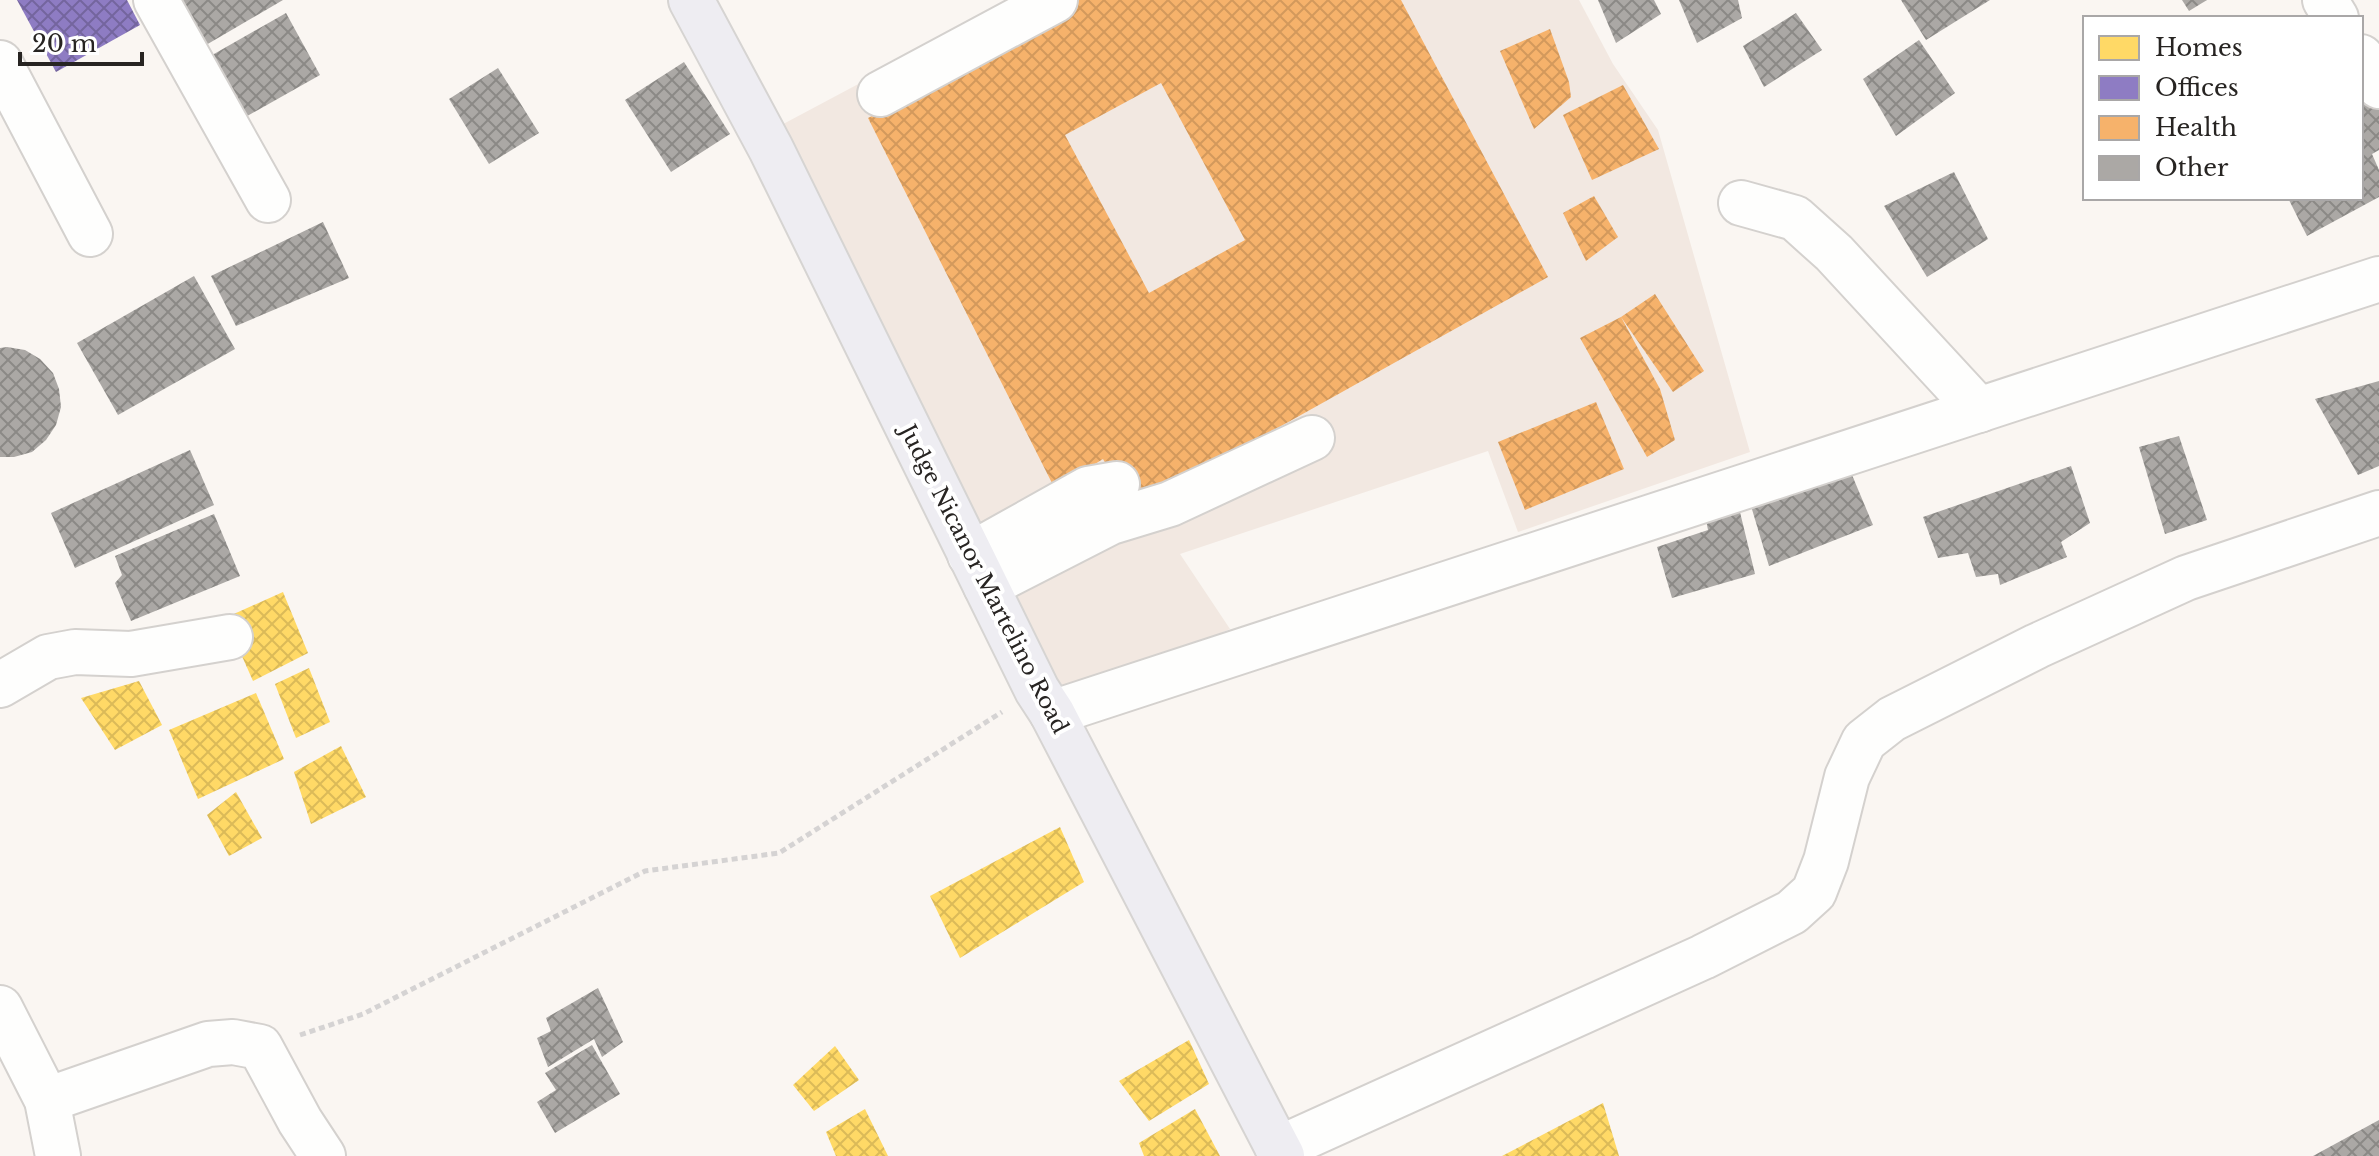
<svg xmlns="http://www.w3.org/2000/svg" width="2379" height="1156" font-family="'Libre Baskerville',serif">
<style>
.built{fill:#f2e8e1}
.homes{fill:url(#homes-cross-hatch)}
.offices{fill:url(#offices-cross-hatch)}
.health{fill:url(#health-cross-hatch);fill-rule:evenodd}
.building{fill:url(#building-cross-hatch)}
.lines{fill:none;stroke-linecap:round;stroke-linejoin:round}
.minor-casing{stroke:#d4d1ce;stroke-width:48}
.major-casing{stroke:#d6d4d2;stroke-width:48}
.path{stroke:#d5d3d3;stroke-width:5;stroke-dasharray:6 4;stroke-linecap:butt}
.minor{stroke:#fefefd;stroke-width:44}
.major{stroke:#eeedf2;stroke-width:44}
.labels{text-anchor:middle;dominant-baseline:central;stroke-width:8;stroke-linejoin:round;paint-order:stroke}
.street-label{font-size:22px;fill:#272422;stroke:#fff}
</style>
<defs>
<pattern id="homes-cross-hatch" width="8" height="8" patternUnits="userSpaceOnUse" patternTransform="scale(2)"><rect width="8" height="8" fill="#ffd966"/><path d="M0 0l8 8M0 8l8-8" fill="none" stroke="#dbba58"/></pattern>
<pattern id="offices-cross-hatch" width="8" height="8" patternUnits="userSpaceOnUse" patternTransform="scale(2)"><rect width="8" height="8" fill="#8e7cc3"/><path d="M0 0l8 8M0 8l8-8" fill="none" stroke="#74659e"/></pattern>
<pattern id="health-cross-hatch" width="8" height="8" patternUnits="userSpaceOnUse" patternTransform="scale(2)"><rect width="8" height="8" fill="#f6b26b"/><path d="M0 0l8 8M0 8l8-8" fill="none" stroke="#d3995c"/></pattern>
<pattern id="building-cross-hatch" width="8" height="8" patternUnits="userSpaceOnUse" patternTransform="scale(2)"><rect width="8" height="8" fill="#aba8a5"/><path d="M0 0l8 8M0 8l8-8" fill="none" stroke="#8b8986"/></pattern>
</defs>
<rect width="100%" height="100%" fill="#faf6f2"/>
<path class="built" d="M1016 0H1579L1613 64 1658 130 1750 452 1518 532 1488 451 1180 554 1230 629 1059 701 772 130Z"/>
<g class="homes">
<path d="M283 592 308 653 253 681 225 618Z"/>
<path d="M309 668 330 722 296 738 275 684Z"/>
<path d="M139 681 162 725 115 750 81 698Z"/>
<path d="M256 693 284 759 198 799 169 730Z"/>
<path d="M341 746 366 797 311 824 294 772Z"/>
<path d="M236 792 262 838 229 856 207 815Z"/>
<path d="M1060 827 1084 882 960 958 930 896Z"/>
<path d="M1189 1040 1209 1084 1149 1121 1119 1081Z"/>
<path d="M835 1046 859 1080 814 1111 793 1085Z"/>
<path d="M1603 1103 1619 1156H1502Z"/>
<path d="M865 1109 888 1156H836L826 1132Z"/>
<path d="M1195 1109 1220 1156H1144L1139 1143Z"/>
</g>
<path class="offices" d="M17 0H127L140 25 56 72Z"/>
<g class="health">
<path d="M1067 0H1401L1548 277 1131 510 1103 459 1055 489 868 118 1028 37ZM1161 83 1245 240 1149 293 1065 135Z"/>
<path d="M1550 29 1569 82 1571 97 1534 129 1500 51Z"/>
<path d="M1623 85 1659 149 1592 180 1563 115Z"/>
<path d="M1594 196 1618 237 1586 261 1563 213Z"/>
<path d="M1655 294 1704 371 1673 392 1621 317 1660 389 1675 440 1647 457 1580 338 1621 317Z"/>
<path d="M1596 402 1624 469 1525 510 1498 442Z"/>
</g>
<g class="building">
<path d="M180 0H283L206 45Z"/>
<path d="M1598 0H1654L1661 14 1616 43Z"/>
<path d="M1679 0H1738L1742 18 1697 43Z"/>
<path d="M1901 0H1990L1926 40Z"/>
<path d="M2182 0H2207L2189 11Z"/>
<path d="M286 13 320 75 242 119 207 58Z"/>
<path d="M1796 13 1822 50 1764 87 1743 46Z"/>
<path d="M1919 40 1955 93 1896 136 1863 79Z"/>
<path d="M684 62 730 134 671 172 625 100Z"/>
<path d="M498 68 539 133 489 164 449 99Z"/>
<path d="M2361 70 2379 108V150L2372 154 2379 170V197L2307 236 2288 198H2361Z"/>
<path d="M1954 172 1988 239 1927 277 1884 206Z"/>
<path d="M323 222 349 278 236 326 211 276Z"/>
<path d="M194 276 235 349 118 415 77 343Z"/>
<path d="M7 347 25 350 40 359 53 373 59 389 61 407 56 425 46 440 32 452 14 457H0V348Z"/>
<path d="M2379 381V466L2358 475 2315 399Z"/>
<path d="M2179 436 2207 520 2165 534 2139 447Z"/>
<path d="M190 450 214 505 75 568 51 513Z"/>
<path d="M2071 466 2090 523 2061 542 2067 557 2000 585 1998 574 1976 577 1968 553 1938 558 1923 517Z"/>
<path d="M1852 475 1873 525 1769 566 1751 506Z"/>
<path d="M1739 508 1755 574 1672 598 1657 547 1708 530 1705 515Z"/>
<path d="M214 514 240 576 131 621 115 583 122 575 115 556Z"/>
<path d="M598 988 623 1042 602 1057 594 1039 548 1067 537 1038 551 1031 546 1018Z"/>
<path d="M592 1045 620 1094 555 1133 537 1102 556 1090 545 1073Z"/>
<path d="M2379 1120V1156H2313Z"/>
</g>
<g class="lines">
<g class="minor-casing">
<g id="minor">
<path d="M156 0 268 200"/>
<path d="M2325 0 2336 18"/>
<path d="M2361 57 2379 86"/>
<path d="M0 63 90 234"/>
<path d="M880 94 1055 0"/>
<path d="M1741 203 1795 218 1834 253 1979 410"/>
<path d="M970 555 1088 489 1117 484"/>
<path d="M986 586 1111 522 1170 504 1312 438"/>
<path d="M0 685 48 657 75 652 131 654 230 637"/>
<path d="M1052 713 2379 279"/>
<path d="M0 1008 47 1100 58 1156"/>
<path d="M47 1100 208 1044 233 1042 260 1047 300 1121 323 1156"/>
<path d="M1278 1149 1703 957 1792 912 1814 892 1826 861 1847 777 1864 741 1892 719 2037 646 2186 578 2379 513"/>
</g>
</g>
<g class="major-casing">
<path id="major" d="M691 0 771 149 1037 690 1052 713 1282 1156"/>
</g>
<path class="path" d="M300 1035 363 1014 645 871 779 853 1002 712"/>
<use href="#minor" class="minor"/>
<use href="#major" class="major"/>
</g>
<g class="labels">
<g class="street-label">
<text transform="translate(984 579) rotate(63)">Judge Nicanor Martelino Road</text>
</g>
</g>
<rect x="2083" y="16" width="280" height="184" fill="#ffffff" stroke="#a9a7a7" stroke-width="2"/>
<rect x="2099" y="36" width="40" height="24" fill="#ffd966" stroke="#a9a7a7" stroke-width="2"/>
<text x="2155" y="56" font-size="24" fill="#272422">Homes</text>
<rect x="2099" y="76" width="40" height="24" fill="#8e7cc3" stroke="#a9a7a7" stroke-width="2"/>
<text x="2155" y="96" font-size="24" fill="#272422">Offices</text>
<rect x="2099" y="116" width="40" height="24" fill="#f6b26b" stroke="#a9a7a7" stroke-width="2"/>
<text x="2155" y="136" font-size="24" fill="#272422">Health</text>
<rect x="2099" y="156" width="40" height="24" fill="#aba8a5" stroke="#a9a7a7" stroke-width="2"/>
<text x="2155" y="176" font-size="24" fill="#272422">Other</text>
<path d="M20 52v12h122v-12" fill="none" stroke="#272422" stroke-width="4"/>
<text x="32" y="52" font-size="24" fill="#272422" stroke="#ffffff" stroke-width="6" paint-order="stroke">20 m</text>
</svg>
